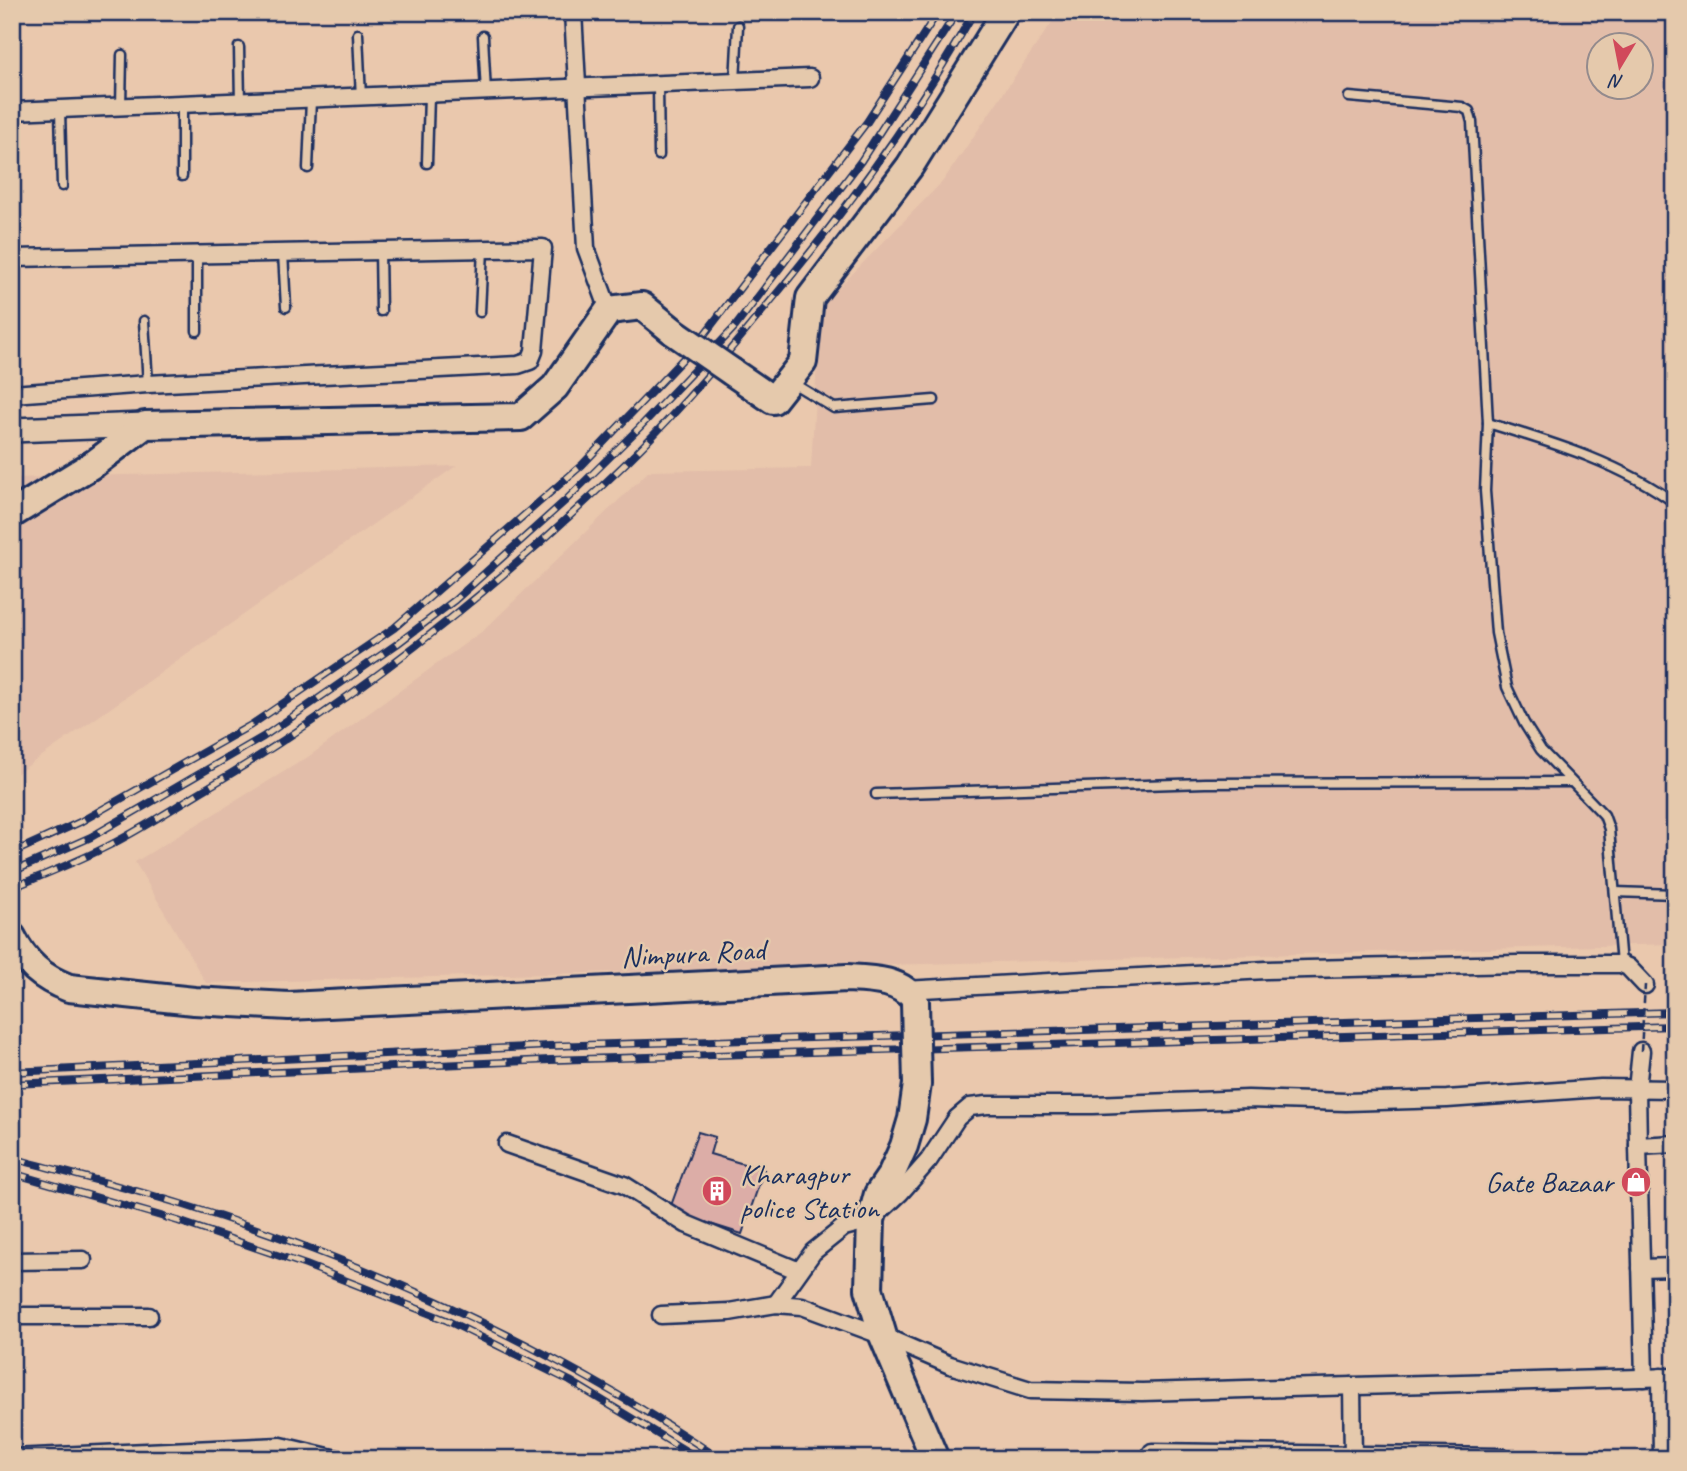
<svg xmlns="http://www.w3.org/2000/svg" width="1687" height="1471" font-family="Caveat,sans-serif">
<style>
.built{fill:#e2bda9;fill-rule:evenodd}
.building{fill:#dcada7;stroke:#1b2f5e;stroke-width:2}
.lines{fill:none;stroke-linecap:round;stroke-linejoin:round}
.lane-casing{stroke:#1b2f5e;stroke-width:13}
.street-casing{stroke:#1b2f5e;stroke-width:21}
.secondary-casing{stroke:#1b2f5e;stroke-width:28}
.primary-casing{stroke:#1b2f5e;stroke-width:32}
.lane{stroke:#e5c9ac;stroke-width:8}
.street{stroke:#e5c9ac;stroke-width:16}
.secondary{stroke:#e5c9ac;stroke-width:23}
.primary{stroke:#e5c9ac;stroke-width:26}
.rail-casing{stroke:#1b2f5e;stroke-width:8}
.rail{stroke:#e5c9ac;stroke-width:5;stroke-dasharray:16;stroke-linecap:butt}
.primary-bridge-casing{stroke:#1b2f5e;stroke-width:32;stroke-linecap:butt}
.path-bridge{stroke:#1b2f5e;stroke-width:2.5;stroke-dasharray:7 5;stroke-linecap:butt}
.primary-bridge{stroke:#e5c9ac;stroke-width:26}
.labels{text-anchor:middle;dominant-baseline:central;stroke-width:5;stroke-linejoin:round;paint-order:stroke}
.street-label{font-size:30px;fill:#1b2f5e;stroke:#e5c9ac}
.poi-label{font-size:30px;fill:#1b2f5e;stroke:#e5c9ac;text-anchor:start}
</style>
<rect width="100%" height="100%" fill="#eac8ad"/>
<filter id="ink" filterUnits="userSpaceOnUse"><feTurbulence type="fractalNoise" baseFrequency=".0143" numOctaves="2"/><feDisplacementMap in="SourceGraphic" scale="14" xChannelSelector="R" yChannelSelector="G"/><feConvolveMatrix kernelMatrix="1 2 1 2 8 2 1 2 1" color-interpolation-filters="sRGB"/></filter>
<g filter="url(#ink)">
<g class="built">
<path d="M1059 12H1675V944L206 983 135 862 308 757 484 630 649 471 811 468 820 307 943 181ZM1600 46H1642V88H1600Z"/>
<path d="M456 466 12 777V478Z"/>
</g>
<g class="building">
<path d="M698 1132 715 1137 710 1154 764 1170 742 1234 669 1211Z"/>
<path d="M1667 1406H1675V1459H1668Z"/>
</g>
<g class="lines">
<g class="lane-casing">
<g id="lane">
<path d="M358 34 361 98"/>
<path d="M483 36 486 93"/>
<path d="M239 47 240 103"/>
<path d="M735 82 738 26"/>
<path d="M658 86 659 155"/>
<path d="M1349 97 1462 107 1469 111 1472 122 1488 423 1485 491 1496 633 1507 687 1524 723 1541 750 1604 815 1609 829 1621 964"/>
<path d="M121 107 122 55"/>
<path d="M60 110 62 186"/>
<path d="M427 163 429 95"/>
<path d="M308 168 311 100"/>
<path d="M182 176V105"/>
<path d="M380 251 381 311"/>
<path d="M283 253 286 307"/>
<path d="M480 312 483 249"/>
<path d="M144 321 148 384"/>
<path d="M197 331V254"/>
<path d="M791 382 834 408 934 400"/>
<path d="M1488 423C1553 443 1619 462 1675 503"/>
<path d="M876 794 1205 783 1570 782"/>
<path d="M1615 892 1675 894"/>
</g>
</g>
<g class="street-casing">
<g id="street">
<path d="M573 12 586 248 609 310"/>
<path d="M12 111 810 78"/>
<path d="M12 258 543 248 534 351 530 361 518 365 148 384 12 394"/>
<path d="M905 990 1266 970 1517 964H1621L1628 967 1645 985"/>
<path d="M1641 1051 1637 1089 1638 1146 1644 1378"/>
<path d="M507 1144 624 1185 686 1224 799 1271"/>
<path d="M1638 1146 1675 1144"/>
<path d="M12 1261 83 1260"/>
<path d="M1641 1268 1675 1267"/>
<path d="M776 1304 813 1252 844 1227 871 1220 900 1193 929 1160 957 1118 970 1107 987 1105H1093L1248 1099 1346 1102 1447 1099 1601 1088 1675 1089"/>
<path d="M661 1315 729 1312 776 1304 802 1306 883 1336 950 1365 1030 1390 1142 1392 1675 1377"/>
<path d="M12 1316H149"/>
<path d="M1661 1377 1662 1459"/>
<path d="M1352 1386 1353 1459"/>
<path d="M1152 1452 1500 1457"/>
<path d="M12 1458 281 1446 337 1459"/>
</g>
</g>
<g class="secondary-casing">
<path id="secondary" d="M12 430 145 425"/>
</g>
<g class="primary-casing">
<g id="primary">
<path d="M732 372 773 400 803 362 810 298 910 166 1006 12"/>
<path d="M12 514 95 463 145 425 521 417 555 387 609 310 642 306 674 332"/>
<path d="M12 937C25 963 42 978 69 988L194 1001 289 1006 847 978C869 979 903 979 915 1002"/>
<path d="M917 1084 912 1119 904 1146 891 1175 878 1194 871 1220 869 1289 883 1336 935 1459"/>
</g>
</g>
<use href="#lane" class="lane"/>
<use href="#street" class="street"/>
<use href="#secondary" class="secondary"/>
<use href="#primary" class="primary"/>
<g class="rail-casing">
<g id="rail">
<path d="M12 853 80 822 251 725 394 628 582 465 697 344 867 122 938 12"/>
<path d="M12 872 91 837 263 737 397 644 455 600 566 500 639 428 735 327 861 161 957 12"/>
<path d="M12 888C43 875 74 863 104 848 139 831 173 808 207 788 359 698 499 586 626 463 673 417 717 366 759 315 839 220 913 121 974 12"/>
<path d="M12 1072 549 1046 1675 1012"/>
<path d="M12 1084 550 1060 1675 1026"/>
<path d="M12 1158C68 1173 125 1187 181 1204 371 1263 555 1348 720 1459"/>
<path d="M12 1173 178 1221 306 1265 446 1320 570 1381 699 1459"/>
</g>
</g>
<use href="#rail" class="rail"/>
<g class="primary-bridge-casing">
<g id="primary-bridge">
<path d="M674 332 732 372"/>
<path d="M915 1002 917 1084"/>
</g>
</g>
<path class="path-bridge" d="M1641 1051 1645 985"/>
<use href="#primary-bridge" class="primary-bridge"/>
</g>
</g>
<defs>
<g id="shop-disc" transform="scale(1.575)"><circle r="9.5" fill="#d1495b" stroke="#e5c9ac"/><path d="M-5-2.5h2.3a2.7 3.5 0 0 1 5.4 0H5L5.5 6h-11ZM-1.5-2.5h3a1.5 2.3 0 0 0-3 0Z" fill="#fff"/></g>
<g id="building-disc" transform="scale(1.575)"><circle r="9.5" fill="#d1495b" stroke="#e5c9ac"/><path d="M-4-6H4V6H1V3H-1V6H-4ZM-2.5-4.3h1.7v1.8h-1.7ZM.8-4.3h1.7v1.8H.8ZM-2.5-1h1.7V.8h-1.7ZM.8-1h1.7V.8H.8Z" fill="#fff"/></g>
</defs>
<g fill-rule="evenodd">
<use href="#shop-disc" x="1636" y="1182"/>
<use href="#building-disc" x="717" y="1191"/>
</g>
<g class="labels">
<g class="street-label">
<text transform="translate(693 953) rotate(-3)">Nimpura Road</text>
</g>
<g class="poi-label">
<text x="740" y="1174">Kharagpur<tspan x="740" dy="34">police Station</tspan></text>
<text x="1613" y="1182" text-anchor="end">Gate Bazaar</text>
</g>
</g>
<rect width="1687" height="1471" fill="none" stroke="#e5c9ac" stroke-width="42"/>
<rect x="21" y="21" width="1645" height="1429" fill="none" stroke="#1b2f5e" stroke-width="2.5" filter="url(#ink)"/>
<g transform="translate(1620 66) rotate(190)"><circle r="33" fill="#e5c9ac" stroke="#948b8d" stroke-width="2"/>
<path d="M0-5L12 26L0 18L-12 26Z" fill="#d1495b"/>
<text y="-10" font-size="19" font-weight="bold" text-anchor="middle" fill="#1b2f5e">N</text>
</g>
</svg>
